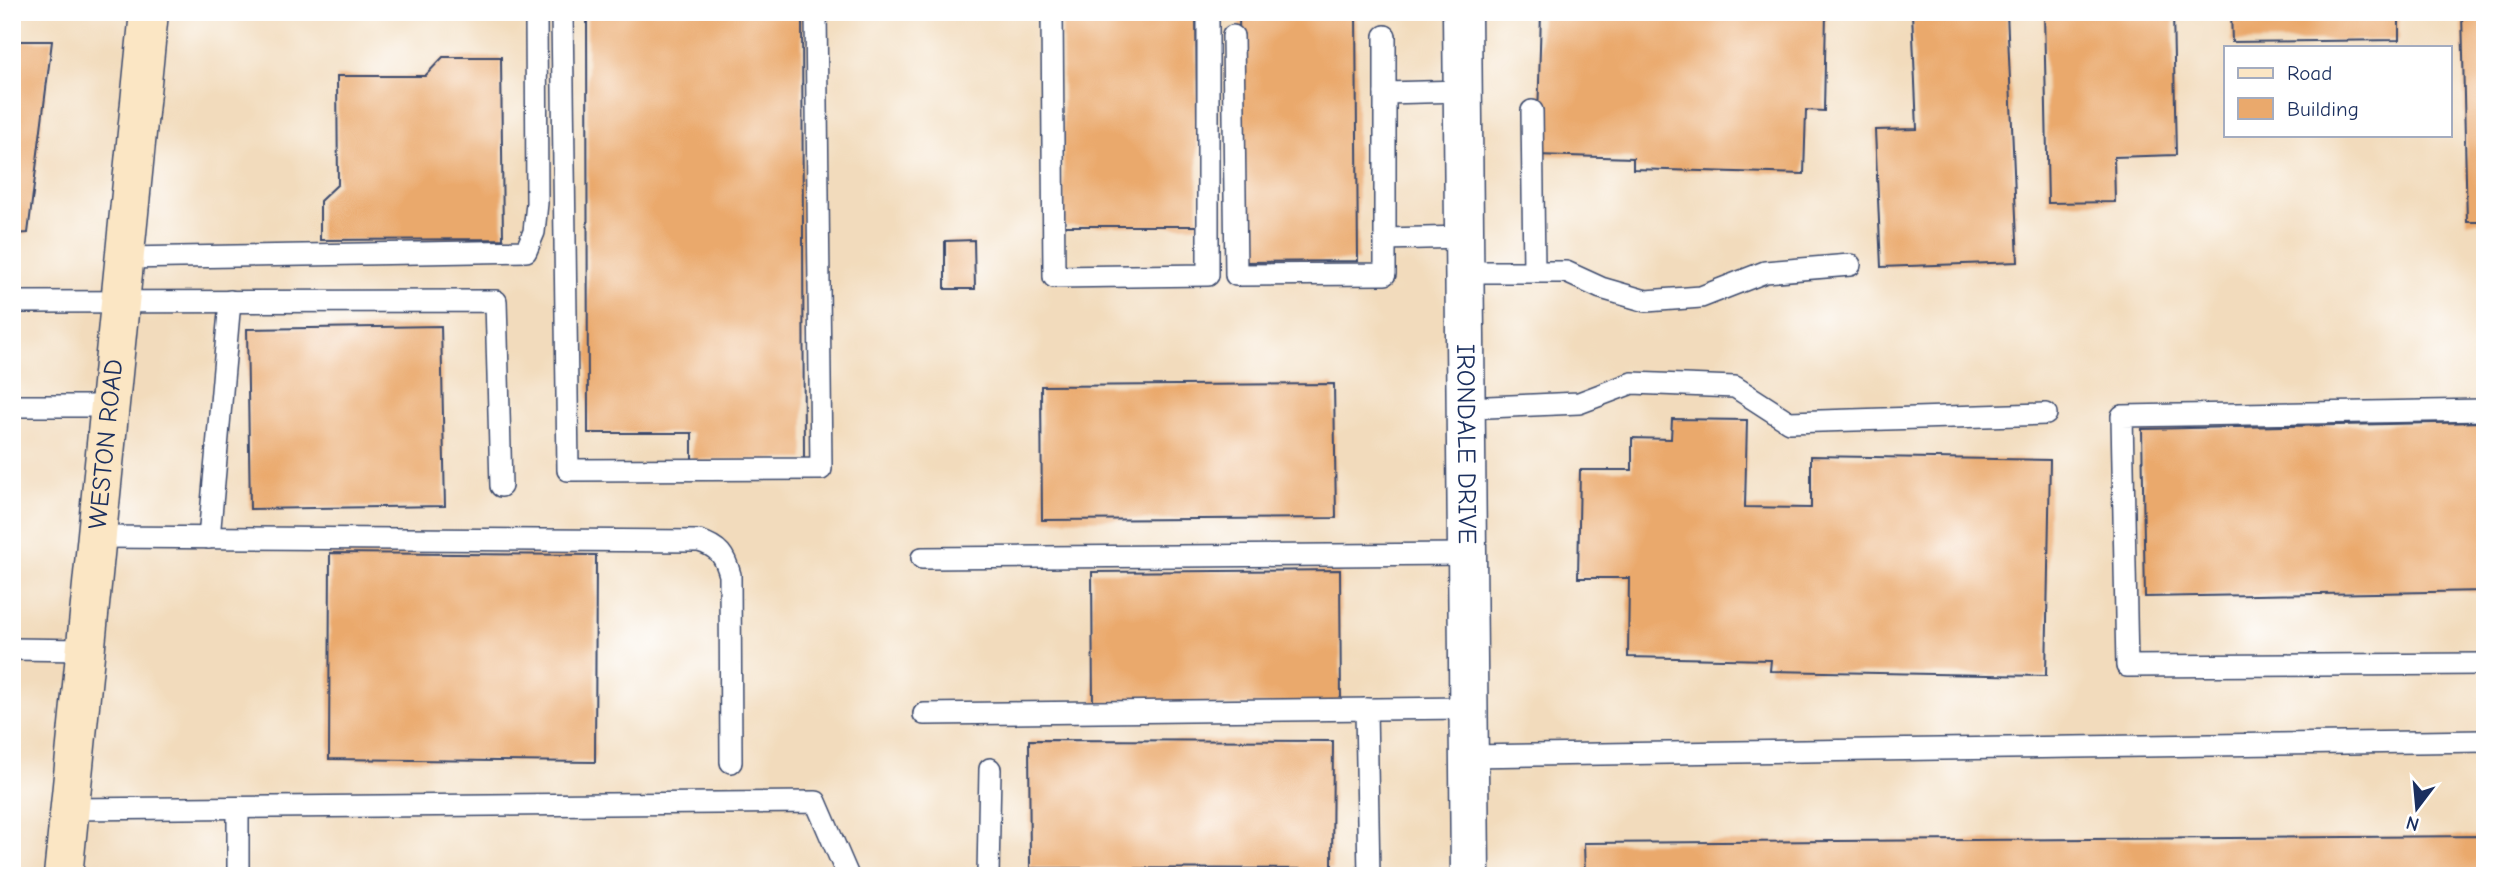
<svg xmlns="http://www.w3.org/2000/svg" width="2497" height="888" font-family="'Comic Neue',sans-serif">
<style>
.building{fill:#eaa96c}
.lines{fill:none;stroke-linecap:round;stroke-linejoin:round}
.service-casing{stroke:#3b496c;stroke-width:24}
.tertiary-casing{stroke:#3b496c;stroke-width:41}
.secondary-casing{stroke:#3b496c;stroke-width:41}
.service{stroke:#fff;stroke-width:21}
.tertiary{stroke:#fff;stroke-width:38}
.secondary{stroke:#fbe6c4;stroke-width:38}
.labels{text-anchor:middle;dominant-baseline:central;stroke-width:5;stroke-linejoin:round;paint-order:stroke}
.street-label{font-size:26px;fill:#1b2f5e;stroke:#fff}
</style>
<rect width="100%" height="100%" fill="#fff"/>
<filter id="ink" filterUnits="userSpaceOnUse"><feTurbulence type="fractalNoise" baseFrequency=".0143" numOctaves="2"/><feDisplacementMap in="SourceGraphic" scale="14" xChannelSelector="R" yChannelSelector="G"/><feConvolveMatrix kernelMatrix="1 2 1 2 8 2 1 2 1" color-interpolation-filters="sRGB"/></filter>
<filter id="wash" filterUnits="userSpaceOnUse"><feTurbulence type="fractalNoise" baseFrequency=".00686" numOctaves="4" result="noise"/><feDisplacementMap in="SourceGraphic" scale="28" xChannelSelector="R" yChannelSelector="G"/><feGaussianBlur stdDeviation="1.57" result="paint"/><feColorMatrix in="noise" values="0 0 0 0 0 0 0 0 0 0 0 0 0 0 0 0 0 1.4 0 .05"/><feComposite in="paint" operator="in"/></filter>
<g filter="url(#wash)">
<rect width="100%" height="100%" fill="#f2dbbc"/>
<g id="blocks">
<g class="building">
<path d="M587 12H802L804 459 692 460V433H588Z"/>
<path d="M1062 12H1196L1198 226H1064Z"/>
<path d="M1239 12H1356L1358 261 1242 262Z"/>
<path d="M1541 12H1826L1824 111 1806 110 1804 174 1633 169V158L1537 155Z"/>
<path d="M1912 12H2007L2018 262 1881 267 1875 130 1917 129Z"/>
<path d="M2044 12H2173L2176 155 2114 157 2115 202 2048 203Z"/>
<path d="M2231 12H2399V40L2232 42Z"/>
<path d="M2462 12H2485V222H2467Z"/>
<path d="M12 41H52L28 233 12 234Z"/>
<path d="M443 57H501L503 239 320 240V201L338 184 337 76H425Z"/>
<path d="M974 240 975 289H945V241Z"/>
<path d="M441 326 445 506 250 509 247 329Z"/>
<path d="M1334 384 1336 518 1042 520 1041 386Z"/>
<path d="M1672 419 1747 420 1745 507 1811 508V456L2050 460 2046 676 1770 671 1771 660 1628 657 1629 578H1578L1580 470H1632V438L1671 439Z"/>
<path d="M2485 422V591L2145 597 2142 429Z"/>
<path d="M330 553 596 555 595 762 329 759Z"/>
<path d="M1340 570 1341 704 1093 707 1092 572Z"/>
<path d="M1029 740 1333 741 1332 869 1030 868Z"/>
<path d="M2485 836V876H1585L1584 843Z"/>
</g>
</g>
</g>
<g filter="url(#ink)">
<use href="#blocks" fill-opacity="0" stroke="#3b496c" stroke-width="2"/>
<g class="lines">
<g class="service-casing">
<g id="service">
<path d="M562 12 568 470 821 469 816 12"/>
<path d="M1052 12 1054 277 1208 275V12"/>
<path d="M1233 36 1236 275 1385 274V36"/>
<path d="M1385 93 1462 91"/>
<path d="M1532 111 1534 271"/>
<path d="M1385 239 1464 237"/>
<path d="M125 258 526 251 534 232 537 203 536 12"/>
<path d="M1464 272H1566L1601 288 1646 301 1701 297 1765 272 1850 265"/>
<path d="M12 302 496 301 501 486"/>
<path d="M12 406H110"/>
<path d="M1465 408 1579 403 1632 383 1735 387 1789 422 2046 414"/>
<path d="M2485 410 2122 416 2127 666 2485 664"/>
<path d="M97 537 699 541C719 547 725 556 730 575L731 762"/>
<path d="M209 538 230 301"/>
<path d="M922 558 1467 554"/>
<path d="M12 649 86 650"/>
<path d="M1366 709 1369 876"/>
<path d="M924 714 1468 708"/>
<path d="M1469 756 2485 741"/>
<path d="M70 809 816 802 848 876"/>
<path d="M238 876V808"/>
<path d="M988 876 990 769"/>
</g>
</g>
<g class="tertiary-casing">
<g id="tertiary">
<path id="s1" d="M1462 12 1470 876"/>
</g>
</g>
<g class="secondary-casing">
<g id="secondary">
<path id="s2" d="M63 876 149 12"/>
</g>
</g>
<use href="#service" class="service"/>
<use href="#tertiary" class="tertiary"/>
<use href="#secondary" class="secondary"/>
</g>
</g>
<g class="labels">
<g class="street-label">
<text stroke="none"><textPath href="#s2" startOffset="434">WESTON ROAD</textPath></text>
<text stroke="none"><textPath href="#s1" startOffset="432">IRONDALE DRIVE</textPath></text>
</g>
</g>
<rect width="2497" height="888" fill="none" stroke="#fff" stroke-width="42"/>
<rect x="2224" y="46" width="228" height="91" fill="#ffffff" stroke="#a4acbf" stroke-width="2"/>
<rect x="2238" y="68" width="35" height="10" fill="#fbe6c4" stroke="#a4acbf" stroke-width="2"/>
<text x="2287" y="80" font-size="21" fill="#1b2f5e">Road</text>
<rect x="2238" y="98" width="35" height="21" fill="#eaa96c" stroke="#a4acbf" stroke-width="2"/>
<text x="2287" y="116" font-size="21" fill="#1b2f5e">Building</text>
<g transform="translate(2417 808) rotate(196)" stroke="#ffffff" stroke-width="5" paint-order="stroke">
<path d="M0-5L12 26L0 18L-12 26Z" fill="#1b2f5e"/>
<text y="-10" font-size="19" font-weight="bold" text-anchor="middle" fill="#1b2f5e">N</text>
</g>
</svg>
